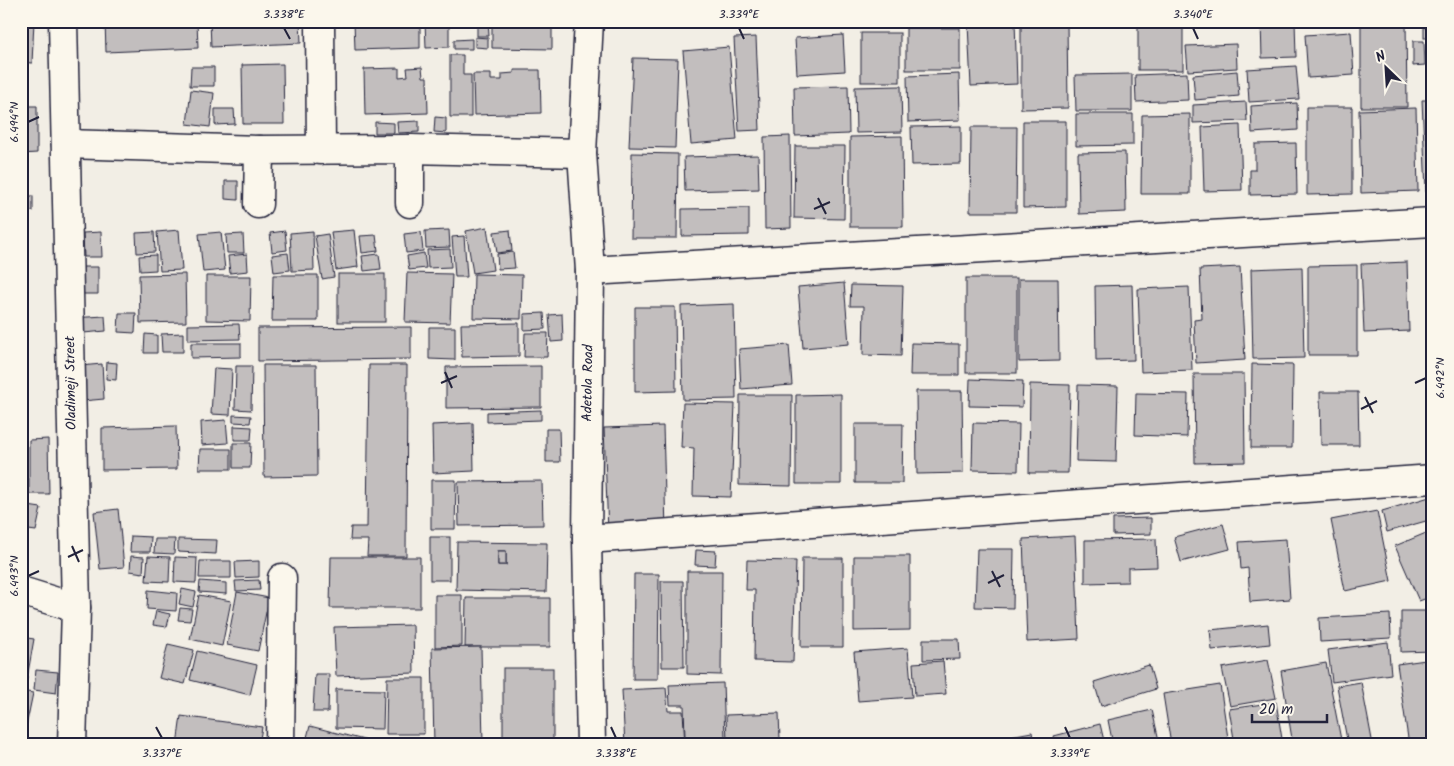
<svg xmlns="http://www.w3.org/2000/svg" width="1454" height="766" font-family="Kalam,sans-serif">
<style>
.building{fill:#c2bebe;stroke:#22223b;fill-rule:evenodd}
.lines{fill:none;stroke-linecap:round;stroke-linejoin:round}
.minor-casing{stroke:#22223b;stroke-width:31}
.minor{stroke:#fbf7ec;stroke-width:28}
.ticks{fill:none;stroke:#22223b;stroke-width:2}
.labels{text-anchor:middle;dominant-baseline:central;stroke-width:4;stroke-linejoin:round;paint-order:stroke}
.street-label{font-size:14px;fill:#22223b;stroke:#fbf7ec}
.neatline{fill:none;stroke:#22223b;stroke-width:2}
.ticks-label{font-size:12px;text-anchor:middle;fill:#22223b}
</style>
<rect width="100%" height="100%" fill="#f2eee5"/>
<filter id="ink" filterUnits="userSpaceOnUse"><feTurbulence type="fractalNoise" baseFrequency=".02" numOctaves="2"/><feDisplacementMap in="SourceGraphic" scale="10" xChannelSelector="R" yChannelSelector="G"/><feConvolveMatrix kernelMatrix="1 2 1 2 8 2 1 2 1" color-interpolation-filters="sRGB"/></filter>
<g filter="url(#ink)">
<g class="building">
<path d="M21 21H34L32 63 21 62Z"/>
<path d="M105 21H197L198 48 106 52Z"/>
<path d="M210 21H300L301 43 211 47Z"/>
<path d="M354 21H420V48L355 50Z"/>
<path d="M425 21H449V47L426 48Z"/>
<path d="M477 21H488L489 36H477Z"/>
<path d="M492 21H552V49L492 48Z"/>
<path d="M1015 21 1017 84 971 86 968 24Z"/>
<rect x="1138" y="21" width="45" height="49"/>
<path d="M1261 21H1295L1296 57 1262 58Z"/>
<path d="M1361 21H1406L1407 107H1361Z"/>
<rect x="1424" y="21" width="9" height="17"/>
<path d="M1021 22H1067L1068 108 1021 109Z"/>
<rect x="906" y="28" width="54" height="42"/>
<path d="M1351 32 1354 75 1308 78 1305 35Z"/>
<rect x="861" y="33" width="39" height="49"/>
<path d="M843 35 845 71 797 74 795 38Z"/>
<path d="M475 37 488 38V48L475 47Z"/>
<path d="M756 37 760 130 739 131 734 38Z"/>
<path d="M472 39V49H454V40Z"/>
<path d="M1413 41H1424L1425 65 1413 66Z"/>
<path d="M1236 44 1237 68 1188 71 1186 46Z"/>
<path d="M729 47 737 140 691 144 683 51Z"/>
<path d="M1429 54H1433V84H1428Z"/>
<path d="M450 55H463V75H471V117H450Z"/>
<path d="M633 58 678 59 675 148 629 147Z"/>
<path d="M283 64 284 124H243L242 65Z"/>
<path d="M1296 66 1299 99 1249 102 1247 69Z"/>
<path d="M191 67H214V86H190Z"/>
<path d="M422 67 423 77H427L428 113 365 115 364 69 399 68V77L408 76 407 68Z"/>
<path d="M514 70H540L541 113 474 115 473 74H491V80H502V74L514 73Z"/>
<path d="M1237 71 1239 96 1195 100 1193 75Z"/>
<path d="M1187 73 1188 100 1136 102 1135 75Z"/>
<path d="M959 74 960 120 908 122 907 76Z"/>
<path d="M1132 74V111H1076L1075 75Z"/>
<path d="M848 86 849 134 795 136 794 87Z"/>
<path d="M901 86 902 132 856 133 855 87Z"/>
<path d="M191 90 214 93 210 127 187 124Z"/>
<path d="M1422 100H1433V192H1426Z"/>
<path d="M1246 102 1247 121 1193 123V105Z"/>
<path d="M1297 103 1298 130 1252 133 1251 106Z"/>
<path d="M21 106H37V153L21 154Z"/>
<path d="M1307 107H1352V194L1307 195Z"/>
<path d="M1416 108 1418 191 1361 193 1359 110Z"/>
<path d="M215 109H234L235 124 215 125Z"/>
<path d="M1076 114H1133V145L1076 146Z"/>
<path d="M1190 114V194H1141L1142 115Z"/>
<path d="M435 117 446 118V133L434 132Z"/>
<path d="M419 121V132L398 133 397 122Z"/>
<path d="M1023 121H1066V207L1023 208Z"/>
<path d="M375 122 394 123V133H375Z"/>
<path d="M1240 125 1242 190 1204 191 1202 127Z"/>
<path d="M961 126V164L912 165 911 127Z"/>
<path d="M971 127H1017L1016 212H970Z"/>
<path d="M790 136 791 228 765 229 764 137Z"/>
<path d="M902 136 903 227H850V137Z"/>
<path d="M1296 143 1297 194 1250 195V170H1255V144Z"/>
<path d="M795 146H845L844 219 794 218Z"/>
<path d="M1125 152 1126 212 1079 214 1078 153Z"/>
<path d="M632 153 678 154 677 238H631Z"/>
<path d="M758 155 759 189 685 191 684 157Z"/>
<path d="M225 181H238V200L225 199Z"/>
<rect x="23" y="196" width="10" height="15"/>
<path d="M749 208V235L682 236V209Z"/>
<path d="M487 227 493 270 473 273 466 231Z"/>
<path d="M179 230 182 270 160 271 157 232Z"/>
<path d="M354 230 358 267 336 270 331 232Z"/>
<path d="M449 230 450 247 426 248 425 231Z"/>
<path d="M510 230 512 251 497 253 494 232Z"/>
<path d="M285 231 287 250 272 252 270 233Z"/>
<path d="M313 231 314 270 292 271 290 233Z"/>
<path d="M101 232 102 257H84L83 233Z"/>
<path d="M154 232 155 252 137 253 136 233Z"/>
<path d="M221 232 225 270 203 272 199 234Z"/>
<path d="M421 232 423 251 406 253 404 234Z"/>
<path d="M243 234 244 253H227L226 235Z"/>
<path d="M328 234 334 277 322 279 315 236Z"/>
<path d="M376 235 378 251 362 253 360 236Z"/>
<path d="M464 236 467 277H455L452 237Z"/>
<path d="M450 249 451 267 428 268 427 250Z"/>
<path d="M21 250H24L25 309H21Z"/>
<path d="M513 252 515 268 498 269 497 254Z"/>
<path d="M288 253 290 270 274 272 272 255Z"/>
<path d="M424 253 426 268 409 270 407 256Z"/>
<path d="M247 254 248 271 230 273 228 256Z"/>
<path d="M379 254 381 269 364 271 362 256Z"/>
<path d="M156 255V270L140 271 139 256Z"/>
<path d="M1431 258H1433V332H1432Z"/>
<path d="M1407 262 1409 331 1364 333 1361 264Z"/>
<path d="M1357 265V355H1308V266Z"/>
<path d="M78 267H98V294H79Z"/>
<path d="M1240 267 1245 360 1196 363 1194 320 1202 319 1200 269Z"/>
<path d="M1302 267 1304 358 1253 359 1251 269Z"/>
<path d="M407 273 452 274 450 323 405 322Z"/>
<path d="M185 274 186 322 140 323 139 275Z"/>
<rect x="338" y="274" width="47" height="48"/>
<path d="M474 274 522 275 521 319 473 318Z"/>
<path d="M273 275H318V321H272Z"/>
<path d="M206 276H251L250 321 206 320Z"/>
<rect x="966" y="278" width="51" height="95"/>
<path d="M1019 279H1058L1059 361 1019 362Z"/>
<path d="M844 283 849 344 803 348 798 287Z"/>
<path d="M851 285 903 286 901 356 863 355 864 306H850Z"/>
<path d="M1132 285 1134 360 1096 361 1095 286Z"/>
<path d="M1189 287 1192 370 1141 372 1138 289Z"/>
<path d="M734 304 736 399 683 400 681 306Z"/>
<path d="M635 307H675L676 391 635 392Z"/>
<path d="M119 313H136L135 333 118 332Z"/>
<path d="M544 313 545 329 524 330V314Z"/>
<path d="M562 314 563 341 551 342 549 315Z"/>
<path d="M105 316 106 331 72 334 71 318Z"/>
<path d="M519 323V356L462 357 461 324Z"/>
<path d="M239 324 240 339 188 340V325Z"/>
<path d="M411 327V359L258 361V328Z"/>
<path d="M429 327H455V360L429 359Z"/>
<path d="M183 333V352H162L161 334Z"/>
<path d="M525 333H548L547 357H524Z"/>
<path d="M145 334 157 335V353H144Z"/>
<path d="M191 343H241V357L191 358Z"/>
<path d="M911 343 959 344V375H910Z"/>
<path d="M789 345 792 385 741 389 739 349Z"/>
<path d="M1433 359V399L1430 400 1425 360Z"/>
<path d="M107 362 117 363 116 380 106 379Z"/>
<path d="M102 364 104 399 82 401 80 366Z"/>
<path d="M1252 364 1293 365 1292 448H1251Z"/>
<path d="M263 365H316L317 476 264 477Z"/>
<path d="M369 365H407L406 556H367L368 540H350L351 527H367Z"/>
<path d="M236 366H252L251 410 235 409Z"/>
<path d="M541 366V407L446 408V367Z"/>
<path d="M214 368 232 369 230 415 211 414Z"/>
<path d="M1194 374H1244L1245 462 1195 463Z"/>
<path d="M970 379 1023 381 1022 407 969 406Z"/>
<rect x="21" y="383" width="5" height="36"/>
<path d="M1030 384 1070 385 1068 473H1029Z"/>
<path d="M1078 385 1118 386 1116 462 1076 461Z"/>
<path d="M916 391H962L963 473 917 474Z"/>
<path d="M1320 392H1358L1359 445H1321Z"/>
<path d="M1136 393 1188 394 1187 437 1135 435Z"/>
<path d="M841 394V484H796V395Z"/>
<path d="M740 395H792L791 486 739 485Z"/>
<path d="M683 403 735 404 731 497 693 496 694 448 681 447Z"/>
<path d="M541 410V420L487 422V412Z"/>
<path d="M233 415 251 416 250 423 233 422Z"/>
<path d="M226 420 228 443 202 445 201 422Z"/>
<path d="M473 423 474 471 433 473 432 425Z"/>
<path d="M973 423 1019 424 1018 471 972 470Z"/>
<path d="M855 424H903L902 483H855Z"/>
<path d="M176 426 177 469 102 470V428Z"/>
<path d="M234 426 252 427 251 440H234Z"/>
<path d="M663 426 666 530 608 532 604 428Z"/>
<path d="M546 429H559L560 462H546Z"/>
<path d="M48 439 49 494H29V440Z"/>
<path d="M233 443H251L250 468H233Z"/>
<path d="M200 449H231V469H199Z"/>
<path d="M431 480H456L455 529H431Z"/>
<path d="M542 481 543 525 459 526 458 482Z"/>
<path d="M1433 496V519L1387 532 1382 511Z"/>
<path d="M21 505 41 508 36 531 21 529Z"/>
<path d="M118 509 124 567 100 569 94 512Z"/>
<path d="M1377 511 1391 581 1345 591 1331 520Z"/>
<path d="M1151 518V534L1113 535V519Z"/>
<path d="M1223 524 1230 549 1181 562 1174 537Z"/>
<path d="M1426 533 1433 550V596L1419 601 1395 546Z"/>
<path d="M131 536 151 537 150 552H130Z"/>
<path d="M1075 536 1079 639 1027 642 1023 539Z"/>
<rect x="430" y="537" width="20" height="43"/>
<path d="M155 539H175L174 554 154 553Z"/>
<path d="M178 539 217 540 216 554 178 552Z"/>
<path d="M1156 539 1157 567 1128 568V582L1085 583V540Z"/>
<path d="M1286 539 1290 599 1250 602 1248 568 1241 569 1239 542Z"/>
<path d="M457 542 547 543 546 592 456 590ZM498 551H506V565H498Z"/>
<path d="M977 549H1014L1013 608 975 607Z"/>
<path d="M696 550 716 551 715 566 695 565Z"/>
<rect x="498" y="551" width="8" height="14"/>
<path d="M131 556 144 557 143 573 130 571Z"/>
<path d="M148 556 170 557 169 582 146 581Z"/>
<path d="M854 556H910V630L854 631Z"/>
<path d="M175 557 197 558 196 583 174 582Z"/>
<path d="M331 557H420V608H330Z"/>
<path d="M802 558H843V647H801Z"/>
<path d="M747 560 796 561 793 662 754 661 755 590H746Z"/>
<path d="M200 561H231V578H199Z"/>
<path d="M259 561V577L236 578 235 562Z"/>
<path d="M687 571H722L721 675 687 674Z"/>
<path d="M634 574H659L658 679H633Z"/>
<path d="M259 580 260 590 236 591 235 581Z"/>
<path d="M200 581 226 583V594L199 592Z"/>
<path d="M661 581H683L684 667H662Z"/>
<path d="M182 589 196 592 193 607 179 604Z"/>
<path d="M148 590 177 593 176 611 147 609Z"/>
<path d="M237 592 269 598 258 651 227 645Z"/>
<path d="M199 595 231 601 222 646 190 639Z"/>
<path d="M435 595H462V646L435 647Z"/>
<path d="M466 598H550V647H465Z"/>
<path d="M180 608 192 609 190 621 178 620Z"/>
<path d="M156 611 170 614 167 627 153 625Z"/>
<path d="M1401 611H1433V651L1401 652Z"/>
<path d="M1390 614 1391 638 1320 642 1319 618Z"/>
<path d="M1268 624 1270 644 1212 650 1210 630Z"/>
<path d="M413 625 414 673 336 676 334 627Z"/>
<path d="M21 637 34 639 26 684 21 683Z"/>
<path d="M923 639H959L960 659 923 660Z"/>
<path d="M1388 642 1391 674 1332 682 1328 650Z"/>
<path d="M168 644 194 650 185 684 159 678Z"/>
<path d="M481 647 483 745H434L432 648Z"/>
<path d="M908 648 912 697 858 701 854 652Z"/>
<path d="M197 651 257 665 250 695 190 680Z"/>
<path d="M1433 659V744L1409 745 1397 664Z"/>
<path d="M1268 660 1276 698 1230 706 1222 668Z"/>
<path d="M943 661 946 694 915 696 913 663Z"/>
<path d="M1326 663 1342 745H1293L1281 671Z"/>
<path d="M1149 665 1156 689 1101 706 1094 682Z"/>
<rect x="503" y="668" width="50" height="77"/>
<path d="M36 670 58 672 56 693 34 690Z"/>
<path d="M315 674H329L328 712H313Z"/>
<path d="M387 678H424V734H386Z"/>
<path d="M1361 682 1373 745H1348L1337 686Z"/>
<path d="M723 683 725 738 685 739 684 705H670L669 685Z"/>
<path d="M1220 685 1229 745H1171L1163 694Z"/>
<path d="M666 688 668 711H683L685 745H625L622 690Z"/>
<path d="M336 689 384 690 383 729 336 728Z"/>
<path d="M21 691 33 693 23 741H21Z"/>
<path d="M1276 702 1283 745H1235L1229 709Z"/>
<path d="M1152 710 1160 745H1113L1108 720Z"/>
<path d="M779 713 780 740 727 741 726 715Z"/>
<path d="M181 716 262 727 259 745H177Z"/>
<path d="M1100 724 1105 745H1056L1054 736Z"/>
<path d="M310 726 383 745H305Z"/>
<path d="M1032 732 1034 745H989L988 740Z"/>
<path d="M125 742 163 743V745H125Z"/>
</g>
<g class="lines">
<g class="minor-casing">
<g id="minor">
<path d="M63 21 76 608 72 745"/>
<path d="M320 21 321 150"/>
<path d="M589 21 582 153 590 271 587 539 591 745"/>
<path d="M66 144 259 150 410 149 582 153"/>
<path d="M410 203V149"/>
<path d="M258 204 259 150"/>
<path d="M590 271 1433 222"/>
<path d="M587 539 1433 479"/>
<path d="M21 591 76 608"/>
<path d="M280 745 282 578"/>
</g>
</g>
<use href="#minor" class="minor"/>
</g>
</g>
<path class="ticks" d="M284 28 290 39M739 28 744 39M1193 28 1198 39M28 122 39 117M818 198 826 214M814 209 830 202M445 372 452 388M441 383 457 376M1415 383 1426 378M1365 397 1373 413M1361 409 1377 401M72 546 79 562M68 557 83 550M992 571 1000 587M28 576 39 571M988 583 1004 575M156 727 162 738M611 727 616 738M1065 727 1070 738"/>
<g class="labels">
<g class="street-label">
<text transform="translate(71 383) rotate(-91)">Oladimeji Street</text>
<text transform="translate(588 383) rotate(-89)">Adetola Road</text>
</g>
</g>
<rect width="1454" height="766" fill="none" stroke="#fbf7ec" stroke-width="55"/>
<g transform="translate(1386 68) rotate(335)" stroke="#fbf7ec" stroke-width="4" paint-order="stroke">
<path d="M0-4L9 19L0 12L-9 19Z" fill="#22223b"/>
<text y="-8" font-size="14" font-weight="bold" text-anchor="middle" fill="#22223b">N</text>
</g>
<path d="M1252 714v8h75v-8" fill="none" stroke="#22223b" stroke-width="2.5"/>
<text x="1259" y="714" font-size="15" fill="#22223b" stroke="#fbf7ec" stroke-width="4" paint-order="stroke">20 m</text>
<rect x="28" y="28" width="1398" height="710" class="neatline"/>
<g class="ticks-label">
<text x="284" y="18">3.338°E</text>
<text x="739" y="18">3.339°E</text>
<text x="1193" y="18">3.340°E</text>
<text transform="translate(14 122) rotate(-90)" y="4">6.494°N</text>
<text transform="translate(1440 378) rotate(-90)" y="4">6.492°N</text>
<text transform="translate(14 576) rotate(-90)" y="4">6.493°N</text>
<text x="162" y="757">3.337°E</text>
<text x="616" y="757">3.338°E</text>
<text x="1070" y="757">3.339°E</text>
</g>
</svg>
